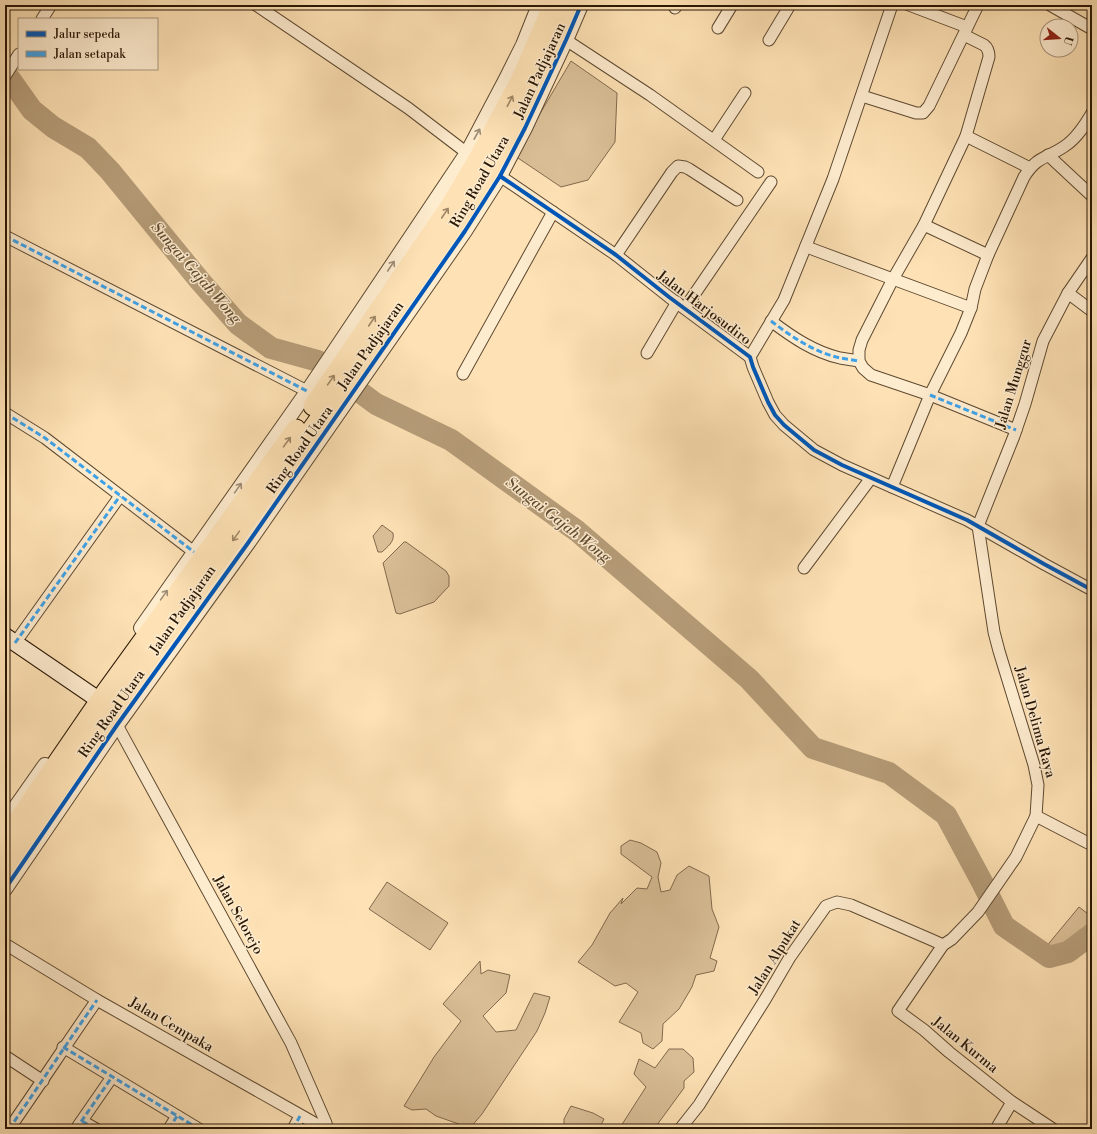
<svg xmlns="http://www.w3.org/2000/svg" width="1097" height="1134" font-family="'Libre Bodoni',serif">
<style>
.green{fill:#dabf97;stroke:#826a4e}
.lines{fill:none;stroke-linecap:round;stroke-linejoin:round}
.river{stroke:#b69d79;stroke-width:22}
.minor-casing{stroke:#5e4930;stroke-width:13}
.tertiary-casing{stroke:#5e4930;stroke-width:16}
.secondary-casing{stroke:#291604;stroke-width:18}
.trunk-casing{stroke:#291604;stroke-width:21}
.minor{stroke:#feeccf;stroke-width:11}
.tertiary{stroke:#feeccf;stroke-width:14}
.secondary{stroke:#feeccf;stroke-width:16}
.trunk{stroke:#fee2b5;stroke-width:19}
.quiet{stroke:#3ea2e9;stroke-width:3;stroke-dasharray:6 3;stroke-linecap:butt}
.cycleway-casing{stroke:#feeccf;stroke-width:6}
.cycleway{stroke:#0057b8;stroke-width:4}
.oneway{stroke:#9e8665}
.oneway2{stroke:#9e8c74}
.labels{text-anchor:middle;dominant-baseline:central;stroke-width:3;stroke-linejoin:round;paint-order:stroke}
.street-label{font-size:14px;fill:#291604;stroke:#feeccf}
.water-label{font-size:15px;font-style:italic;fill:#614c33;stroke:#feeccf}
</style>
<rect width="100%" height="100%" fill="#fee2b5"/>
<filter id="stains"><feTurbulence type="fractalNoise" baseFrequency=".005" numOctaves="4"/><feColorMatrix values="0 0 0 0 .2 0 0 0 0 .09 0 0 0 0 .02 0 0 0 .5 -.17"/></filter>
<radialGradient id="worn" r=".72"><stop offset=".6" stop-color="#630" stop-opacity="0"/><stop offset="1" stop-color="#630" stop-opacity=".3"/></radialGradient>
<g class="green">
<path d="M571 61 617 93 615 142 588 180 561 187 515 156Z"/>
<path d="M382 525 393 533C395 542 387 547 382 552H378L373 536Z"/>
<path d="M404 542H406L446 571 449 576V586L434 602 400 614 396 613 383 563Z"/>
<path d="M630 840 641 843 657 852 661 863 658 877 661 892 670 890 677 875 689 866 709 876 712 909 719 927 710 958 717 961 714 971 696 975 692 987 679 1009 663 1024 662 1041 653 1049 643 1043 641 1033 619 1022 638 992 626 983 615 986 578 962 592 945 610 913 623 898 621 904 637 888 647 889 652 877 621 854V846Z"/>
<path d="M387 882 448 923 430 950 369 909Z"/>
<path d="M1079 907 1092 917V928L1066 950 1052 954 1045 948Z"/>
<path d="M480 961 481 974 488 970 510 975 506 993 483 1016 496 1032 516 1030 534 993 550 997 545 1013 537 1031 482 1114 470 1128 436 1116 426 1109 412 1110 404 1106 434 1057 461 1021 443 1004Z"/>
<path d="M669 1049H683L693 1058 694 1072 684 1081V1088L654 1129H619L646 1087 634 1074 639 1059 655 1068Z"/>
<path d="M571 1106 593 1113 604 1119 599 1129H564V1119Z"/>
</g>
<g class="lines">
<path class="river" d="M5 72 32 110 53 127 88 148 110 171 200 281 238 324 271 348 318 361 376 404 451 440 577 531 749 679 813 748 889 773 946 815 982 882 1004 926 1049 957 1068 952 1092 934"/>
<g class="minor-casing">
<g id="minor">
<path d="M256 5 408 108 467 153"/>
<path d="M909 5 967 27"/>
<path d="M1050 5 1092 29"/>
<path d="M675 8 677 5"/>
<path d="M42 19 51 5"/>
<path d="M718 28 732 5"/>
<path d="M964 35 984 45C988 48 989 52 989 57L966 136"/>
<path d="M566 40 650 95 758 172"/>
<path d="M769 40 790 5"/>
<path d="M5 76 19 54"/>
<path d="M862 96 916 113H923L929 106 978 5"/>
<path d="M714 140 745 93"/>
<path d="M1048 155 1092 196"/>
<path d="M500 176 616 255 669 297 750 357 753 367 768 402 775 415 784 425 814 450 842 465 967 520 1044 564 1092 590"/>
<path d="M924 225 988 255"/>
<path d="M5 236 307 391"/>
<path d="M806 246 812 249 971 308"/>
<path d="M616 255 672 172 678 166 685 167 689 169 737 200"/>
<path d="M1068 293 1092 311"/>
<path d="M685 308 771 182"/>
<path d="M771 321C792 337 814 352 840 358 846 359 853 360 859 361"/>
<path d="M647 353 677 302"/>
<path d="M750 357 784 300 833 179 892 5"/>
<path d="M463 374 553 212"/>
<path d="M5 413 45 438 194 552"/>
<path d="M1016 430 930 395 871 375 863 368 859 361V350L862 340 893 279 924 225 966 136 1030 168"/>
<path d="M892 487 930 395 961 333 971 308 975 289 988 255 1024 177C1037 156 1046 159 1065 146 1077 138 1085 125 1092 113"/>
<path d="M978 526 994 632 999 651 1034 765 1038 785 1036 816 1016 857 978 912 952 939 943 945 898 1011 924 1030 949 1052 1012 1102 1053 1129"/>
<path d="M978 526 1014 436 1025 404 1043 341 1068 293 1092 258"/>
<path d="M804 568 871 478"/>
<path d="M15 643 120 496"/>
<path d="M117 725 291 1043 326 1123 327 1129"/>
<path d="M1036 816 1092 845"/>
<path d="M5 944 97 1000 325 1129"/>
<path d="M63 1047 199 1129"/>
<path d="M5 1056 43 1081"/>
<path d="M82 1121 96 1129"/>
<path d="M9 1129C39 1086 67 1043 97 1000"/>
<path d="M76 1129 112 1077"/>
<path d="M169 1129 177 1116"/>
<path d="M293 1129 300 1116"/>
<path d="M680 1129 699 1105 766 998 790 957 826 906 837 902 851 905 932 940 943 945"/>
<path d="M996 1129 1012 1102"/>
</g>
</g>
<g class="tertiary-casing">
<g id="tertiary">
<path d="M141 628 309 389 467 153 506 79 523 45 539 5"/>
<path d="M5 822 45 765"/>
<path d="M5 889 117 725 248 543 465 231 500 176 525 128 566 40 581 5"/>
</g>
</g>
<g class="secondary-casing">
<path id="secondary" d="M5 636 93 696"/>
</g>
<g class="trunk-casing">
<g id="trunk">
<path d="M313 406 450 206 479 157 520 81 553 5"/>
<path d="M5 839 105 693 296 429"/>
<path d="M5 867 117 703 364 356 473 197 499 155 532 93 569 5"/>
</g>
</g>
<use href="#minor" class="minor"/>
<use href="#tertiary" class="tertiary"/>
<use href="#secondary" class="secondary"/>
<use href="#trunk" class="trunk"/>
<g class="quiet">
<path d="M675 8 677 5"/>
<path d="M5 236 307 391"/>
<path d="M771 321C792 337 814 352 840 358 846 359 853 360 859 361"/>
<path d="M930 395 1016 430"/>
<path d="M5 413 45 438 194 552"/>
<path d="M15 643 120 496"/>
<path d="M63 1047 199 1129"/>
<path d="M82 1121 96 1129"/>
<path d="M9 1129C39 1086 67 1043 97 1000"/>
<path d="M76 1129 112 1077"/>
<path d="M169 1129 177 1116"/>
<path d="M293 1129 300 1116"/>
</g>
<g class="cycleway-casing">
<g id="cycleway">
<path d="M500 176 616 255 669 297 750 357 753 367 768 402 775 415 784 425 814 450 842 465 967 520 1044 564 1092 590"/>
<path d="M5 889 117 725 248 543 465 231 500 176 525 128 566 40 581 5"/>
</g>
</g>
<use href="#cycleway" class="cycleway"/>
</g>
<defs><path id="oneway-shaft" d="M-6 0H5M1.5-3L5.5 0L1.5 3" fill="none" stroke-width="1.6" stroke-linecap="round" stroke-linejoin="round"/></defs>
<g class="oneway">
<use href="#oneway-shaft" transform="translate(510 101) rotate(-62)"/>
<use href="#oneway-shaft" transform="translate(445 213) rotate(-56)"/>
<use href="#oneway-shaft" transform="translate(372 321) rotate(-56)"/>
<use href="#oneway-shaft" transform="translate(331 380) rotate(-55)"/>
<use href="#oneway-shaft" transform="translate(287 442) rotate(-54)"/>
<use href="#oneway-shaft" transform="translate(236 536) rotate(125)"/>
</g>
<g class="oneway2">
<use href="#oneway-shaft" transform="translate(477 134) rotate(-61)"/>
<use href="#oneway-shaft" transform="translate(391 266) rotate(-56)"/>
<use href="#oneway-shaft" transform="translate(238 488) rotate(-55)"/>
<use href="#oneway-shaft" transform="translate(164 595) rotate(-55)"/>
</g>
<g class="labels">
<g class="street-label">
<text transform="translate(540 71) rotate(-65)">Jalan Padjajaran</text>
<text transform="translate(480 182) rotate(-60)">Ring Road Utara</text>
<text transform="translate(704 308) rotate(37)">Jalan Harjosudiro</text>
<text transform="translate(371 346) rotate(-55)">Jalan Padjajaran</text>
<text transform="translate(1014 384) rotate(-73)">Jalan Munggur</text>
<text transform="translate(300 450) rotate(-55)">Ring Road Utara</text>
<text transform="translate(183 610) rotate(-55)">Jalan Padjajaran</text>
<text transform="translate(112 714) rotate(-55)">Ring Road Utara</text>
<text transform="translate(1035 722) rotate(74)">Jalan Delima Raya</text>
<text transform="translate(238 915) rotate(61)">Jalan Selorejo</text>
<text transform="translate(775 957) rotate(-58)">Jalan Alpukat</text>
<text transform="translate(171 1025) rotate(30)">Jalan Cempaka</text>
<text transform="translate(965 1045) rotate(39)">Jalan Kurma</text>
</g>
<g class="water-label">
<text transform="translate(196 273) rotate(49)">Sungai Gajah Wong</text>
<text transform="translate(558 520) rotate(38)">Sungai Gajah Wong</text>
</g>
</g>
<rect width="1097" height="1134" fill="none" stroke="#fee2b5" stroke-width="20"/>
<rect x="6" y="6" width="1085" height="1122" fill="none" stroke="#291604" stroke-width="2"/>
<rect x="10" y="10" width="1077" height="1114" fill="none" stroke="#291604"/>
<rect x="18" y="18" width="140" height="52" fill="#feeccf" stroke="#a9967e"/>
<rect x="26" y="31" width="20" height="6" fill="#0057b8" stroke="#a9967e"/>
<text x="54" y="38" font-size="12" fill="#291604">Jalur sepeda</text>
<rect x="26" y="51" width="20" height="6" fill="#3ea2e9" stroke="#a9967e"/>
<text x="54" y="58" font-size="12" fill="#291604">Jalan setapak</text>
<g transform="translate(1059 38) rotate(107)"><circle r="19" fill="#feeccf" stroke="#a9967e"/>
<path d="M0-3L7 15L0 10L-7 15Z" fill="#8f2418"/>
<text y="-6" font-size="11" font-weight="bold" text-anchor="middle" fill="#291604">U</text>
</g>
<rect width="100%" height="100%" filter="url(#stains)"/>
<rect width="100%" height="100%" fill="url(#worn)"/>
</svg>
